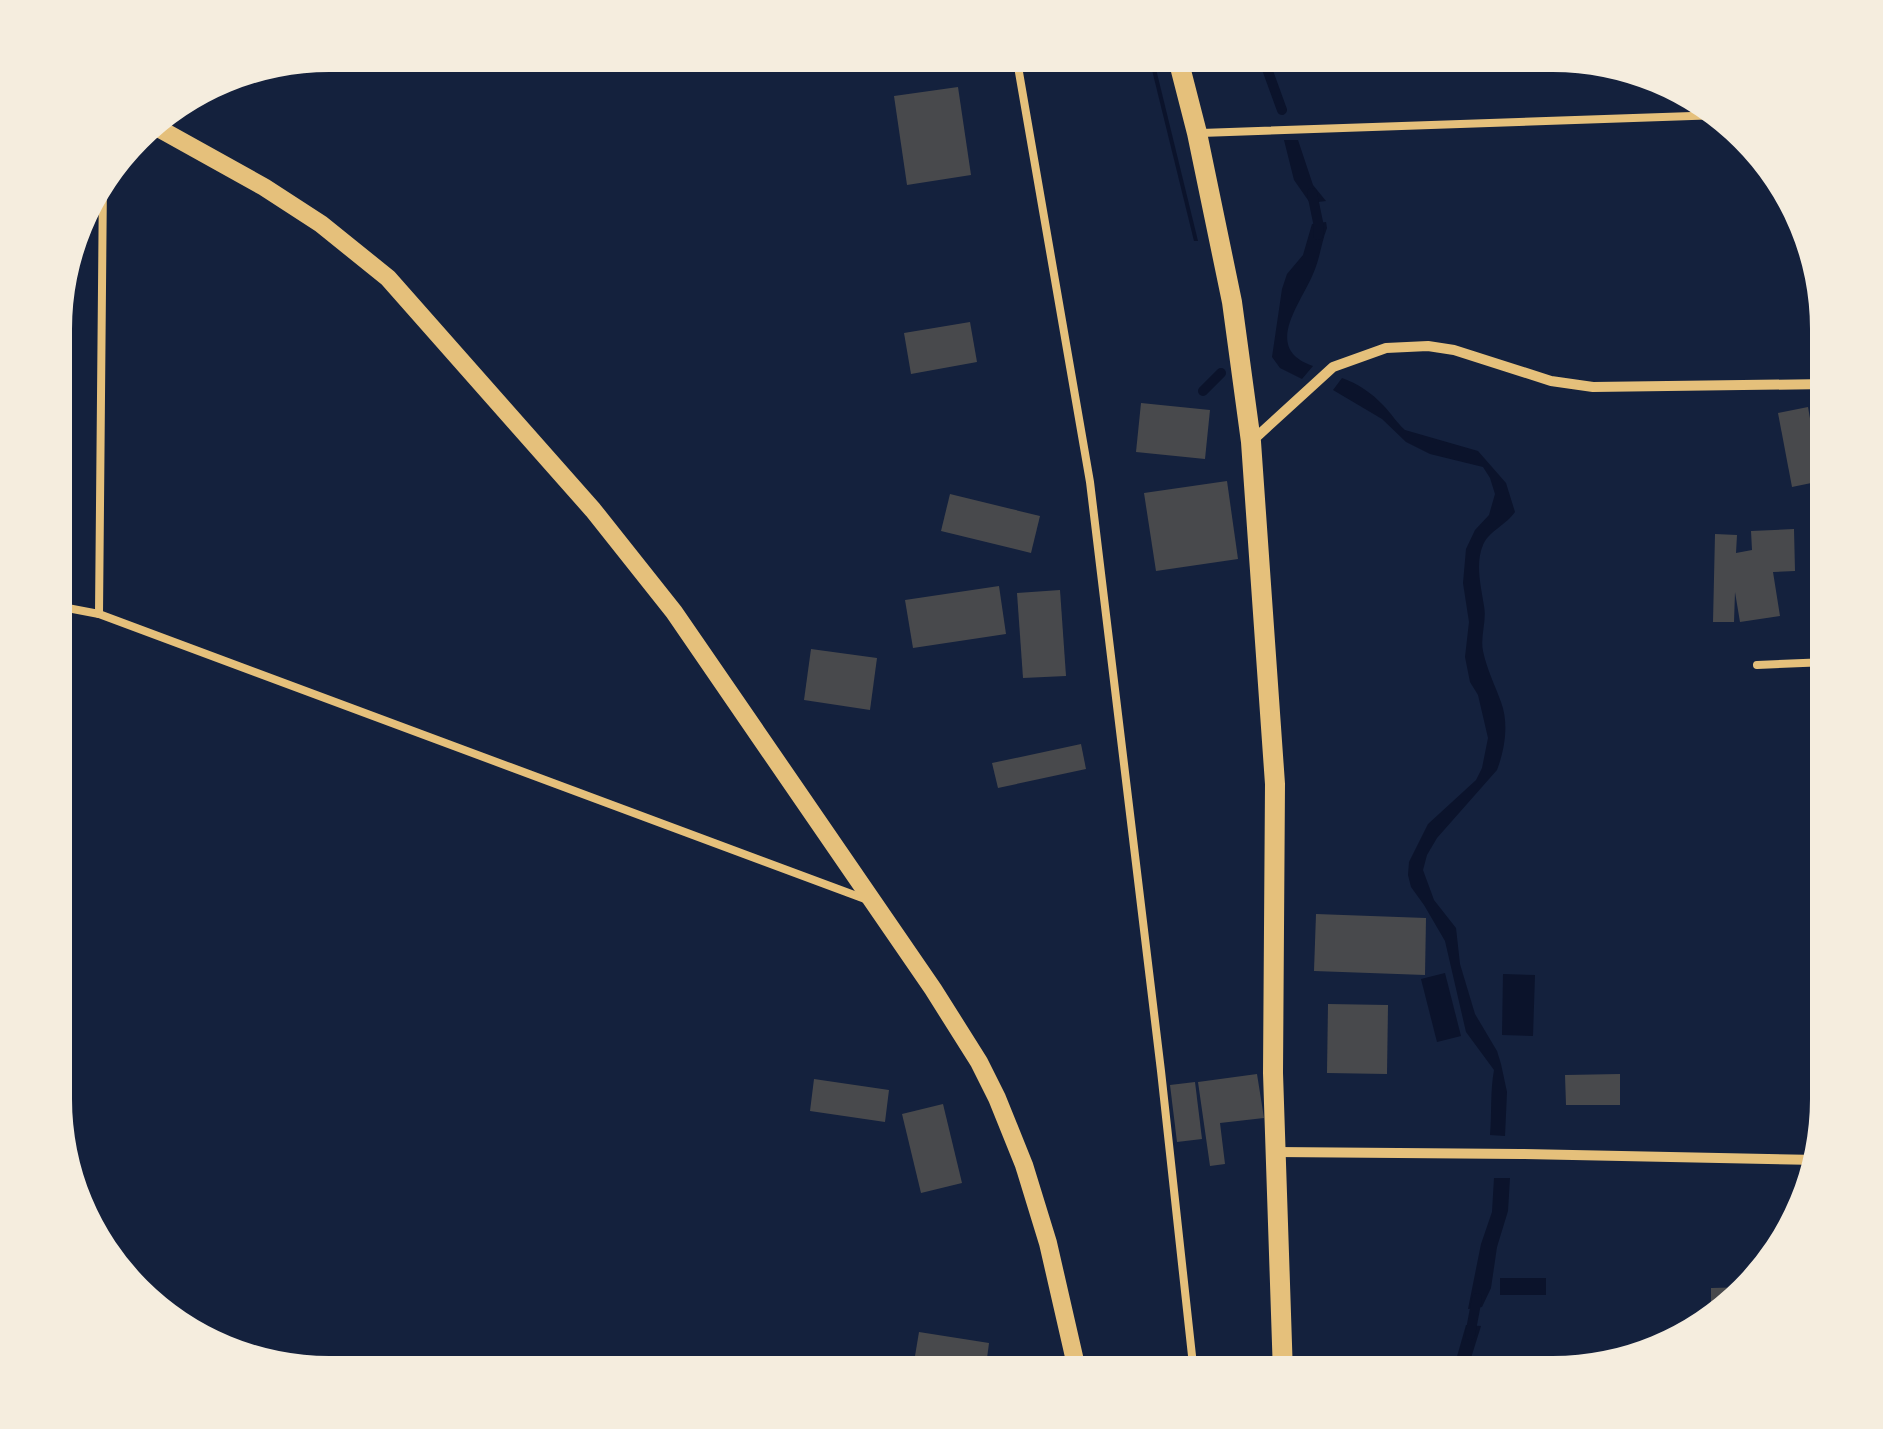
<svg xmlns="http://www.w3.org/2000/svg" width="1883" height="1429" font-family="Signika,sans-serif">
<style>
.water{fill:#0b132b}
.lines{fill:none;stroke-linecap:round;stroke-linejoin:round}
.stream{stroke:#0b132b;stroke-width:10}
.building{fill:#48494c}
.service{stroke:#e5c07b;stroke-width:8}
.minor{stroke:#e5c07b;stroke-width:10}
.tertiary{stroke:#e5c07b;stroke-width:18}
.secondary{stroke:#e5c07b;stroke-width:20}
</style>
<rect width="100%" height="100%" fill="#14213d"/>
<g class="water">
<path d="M1156 69 1198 241H1194L1152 70Z"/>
<path d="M1284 140H1298L1313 185 1326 201 1310 203 1294 180Z"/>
<path d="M1326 222 1327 228C1321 243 1320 259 1313 274 1300 305 1262 349 1313 366L1302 379 1280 368 1272 357 1282 289 1287 274 1303 255 1312 224Z"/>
<path d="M1342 378C1357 383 1373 394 1383 405 1391 413 1396 422 1405 430L1478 451 1506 483 1515 512C1506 525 1489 531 1483 545 1475 564 1481 586 1484 606 1487 621 1480 636 1483 651 1487 670 1495 685 1501 702 1509 723 1505 749 1497 770L1437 838 1427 855 1423 870 1434 900 1456 928 1460 964 1475 1014 1497 1051 1501 1064 1507 1092 1505 1136 1490 1135C1492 1112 1490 1092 1494 1070L1466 1032 1445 941 1424 905 1411 887 1408 875 1409 862 1428 824 1476 780 1482 768 1488 738 1478 695 1470 682 1465 657 1469 622 1463 583 1466 549 1475 530 1489 515 1495 494 1490 478 1483 467 1430 454 1406 442 1382 419 1333 390Z"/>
<path d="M1445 973 1461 1036 1437 1042 1421 979Z"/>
<path d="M1503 974 1535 975 1533 1036 1502 1035Z"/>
<path d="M1494 1178H1510L1508 1211 1497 1247 1491 1288 1482 1307 1468 1309 1481 1244 1492 1212Z"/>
<rect x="1500" y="1278" width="46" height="17"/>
<path d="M1466 1325 1481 1326 1466 1374H1452Z"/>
</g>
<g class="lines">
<g class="stream">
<path d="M1262 55 1282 110"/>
<path d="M1312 193 1319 227 1318 235"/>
<path d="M1203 391 1221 373"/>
<path d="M1470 1335 1477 1298"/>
</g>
</g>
<g class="building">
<path d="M958 87 971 175 907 185 894 96Z"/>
<path d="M970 322 977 362 911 374 904 333Z"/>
<path d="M1141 403 1210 410 1205 459 1136 452Z"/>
<path d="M1808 407 1821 481 1792 487 1778 413Z"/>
<path d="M1227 481 1238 559 1156 571 1144 493Z"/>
<path d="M950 494 1040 516 1031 553 941 531Z"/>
<path d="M1794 529 1795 571 1773 572 1780 616 1740 622 1735 592 1734 622H1713L1715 534 1737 535 1736 553 1752 550 1751 531Z"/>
<path d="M999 586 1006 634 913 648 905 600Z"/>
<path d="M1060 590 1066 676 1023 678 1017 593Z"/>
<path d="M811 649 877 658 870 710 804 700Z"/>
<path d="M1081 744 1086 769 998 788 992 763Z"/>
<path d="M1316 914 1426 918 1425 975 1314 971Z"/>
<path d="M1328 1004 1388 1005 1387 1074 1327 1073Z"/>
<path d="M1257 1074 1264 1118 1220 1123 1225 1164 1210 1166 1198 1082Z"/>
<path d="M1620 1074V1105H1566L1565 1075Z"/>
<path d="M814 1079 889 1090 885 1122 810 1111Z"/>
<path d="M1195 1082 1202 1139 1177 1142 1170 1085Z"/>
<path d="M943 1104 962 1183 921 1193 902 1114Z"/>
<path d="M1751 1287 1720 1311H1711V1288Z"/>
<path d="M919 1332 989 1343 985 1374H912Z"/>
</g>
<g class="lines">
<g class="service">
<path d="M1016 55 1090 482 1161 1071 1194 1374"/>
<path d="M1201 133 1721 115"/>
<path d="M57 606 99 614 865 899"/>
<path d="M99 614 103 179"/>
<path d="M1757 665 1828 662"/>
</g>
<g class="minor">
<path d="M1252 441 1333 367 1386 348 1428 346 1454 350 1551 381 1593 387 1828 384"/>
<path d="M1276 1152 1520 1154 1818 1160"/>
</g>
<path class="tertiary" d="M149 123 264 187 321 224 388 278 593 510 674 612 933 989 979 1062 997 1098 1024 1165 1048 1243 1078 1374"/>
<path class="secondary" d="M1177 55 1197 133 1232 302 1251 442 1275 784 1273 1073 1283 1374"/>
</g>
<path d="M0 0H1883V1429H0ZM329 72H1553A257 257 0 0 1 1810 329V1099A257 257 0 0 1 1553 1356H329A257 257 0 0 1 72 1099V329A257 257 0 0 1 329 72Z" fill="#f5edde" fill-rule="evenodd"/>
</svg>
